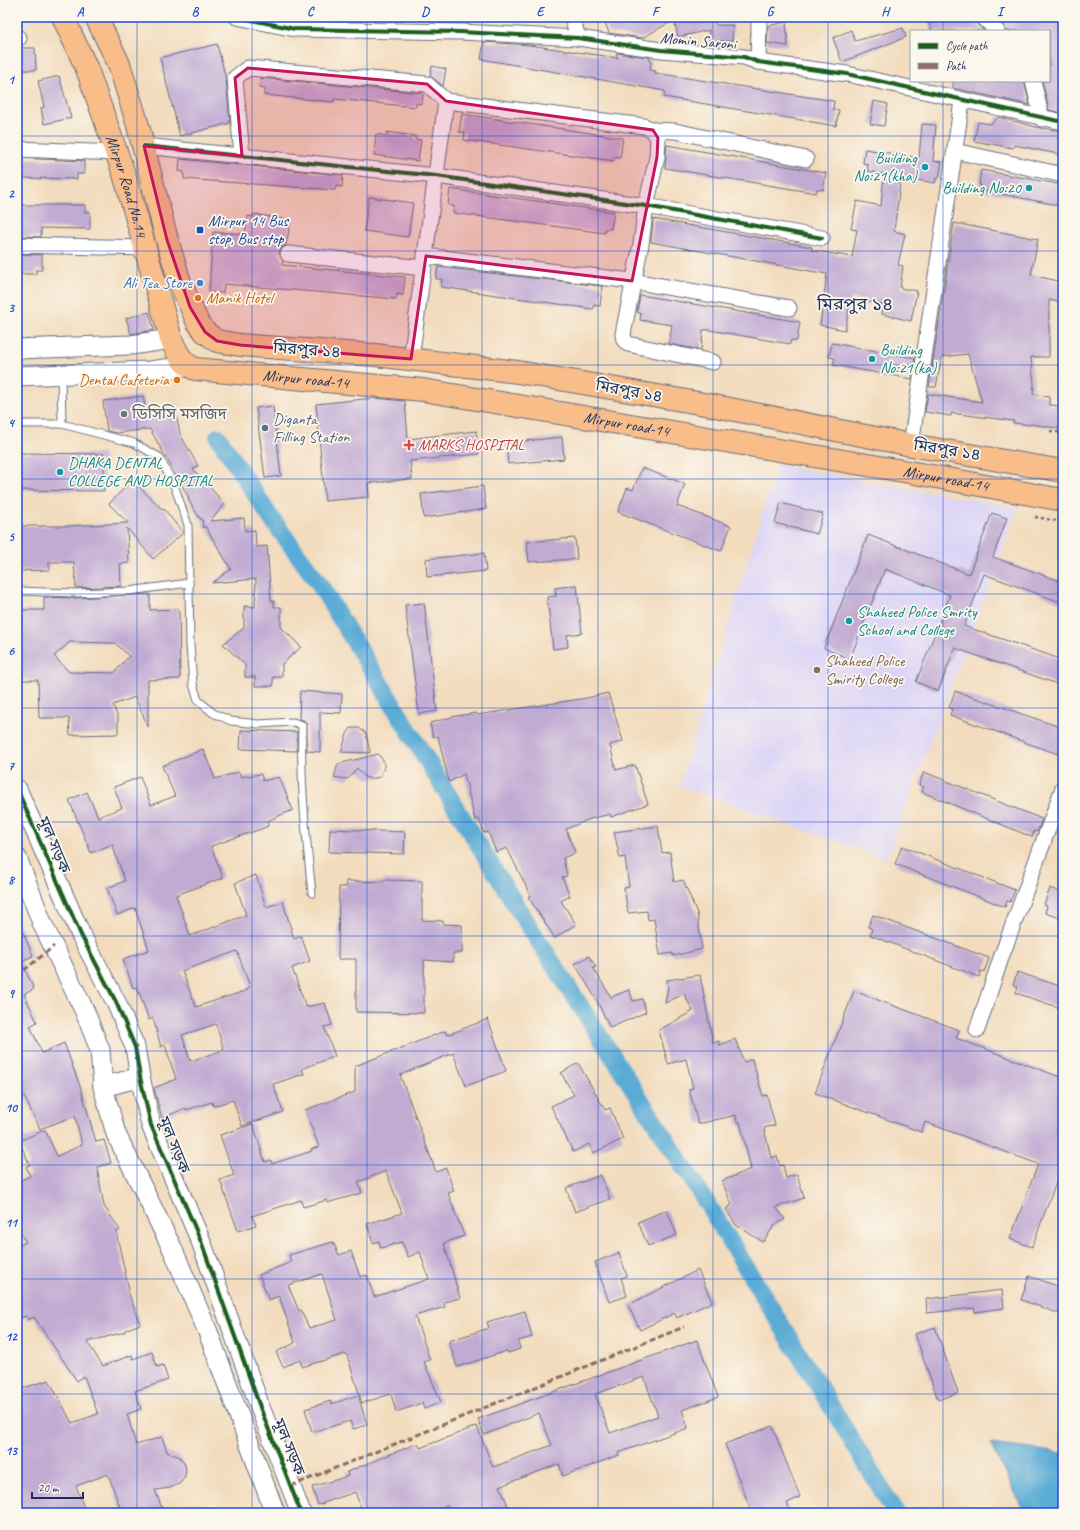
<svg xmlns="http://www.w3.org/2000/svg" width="1080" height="1530" font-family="Caveat,'Noto Sans Bengali',sans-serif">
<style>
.built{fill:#ddd5f6;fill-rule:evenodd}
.water{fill:#5aabd5;stroke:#3a6d9a}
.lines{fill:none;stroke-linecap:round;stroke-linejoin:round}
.canal{stroke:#5aabd5;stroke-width:18}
.building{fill:#c1abd3;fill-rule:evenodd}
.service-casing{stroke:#666c7f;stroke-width:9}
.minor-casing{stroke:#666c7f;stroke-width:17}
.tertiary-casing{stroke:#666c7f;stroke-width:21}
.primary-casing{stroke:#666c7f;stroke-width:24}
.path{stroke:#666c7f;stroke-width:2.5;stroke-dasharray:3 3;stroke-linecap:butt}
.service{stroke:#fff;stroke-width:7}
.minor{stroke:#fff;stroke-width:15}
.tertiary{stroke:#fff;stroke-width:19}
.primary{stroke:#f8bd89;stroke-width:22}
.path-bridge{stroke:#666c7f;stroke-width:2.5;stroke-dasharray:3 3;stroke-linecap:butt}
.quiet{stroke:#8d6e63;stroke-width:3;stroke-dasharray:6 3;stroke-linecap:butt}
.cycleway-casing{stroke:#fbf7ec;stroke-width:6}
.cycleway{stroke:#1b5e20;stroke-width:4}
.marked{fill:#c2185b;fill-opacity:0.2;stroke:#c2185b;stroke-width:3;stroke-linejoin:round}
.grid{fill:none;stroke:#1d4ed8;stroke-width:1;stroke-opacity:0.55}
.culture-dot{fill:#0f9aa8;stroke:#fbf7ec;stroke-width:1.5}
.transit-dot{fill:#1a4fb4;stroke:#fbf7ec;stroke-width:1.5}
.shop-dot{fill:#3f7fe0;stroke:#fbf7ec;stroke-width:1.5}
.food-dot{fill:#e8710a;stroke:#fbf7ec;stroke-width:1.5}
.worship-dot{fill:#6b7280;stroke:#fbf7ec;stroke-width:1.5}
.service-dot{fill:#5c6f8a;stroke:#fbf7ec;stroke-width:1.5}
.health-dot{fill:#e0444e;stroke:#fbf7ec;stroke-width:1.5}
.education-dot{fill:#8d6e63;stroke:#fbf7ec;stroke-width:1.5}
.labels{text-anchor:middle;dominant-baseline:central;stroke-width:3.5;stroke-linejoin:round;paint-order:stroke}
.street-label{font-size:16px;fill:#1b2f5e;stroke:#fbf7ec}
.culture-label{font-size:16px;fill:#0d838f;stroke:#fbf7ec;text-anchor:start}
.transit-label{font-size:16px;fill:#164399;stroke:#fbf7ec;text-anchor:start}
.shop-label{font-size:16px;fill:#366cbe;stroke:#fbf7ec;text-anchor:end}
.food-label{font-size:16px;fill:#c56008;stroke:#fbf7ec;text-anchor:start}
.worship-label{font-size:16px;fill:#5b616d;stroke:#fbf7ec;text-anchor:start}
.service-label{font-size:16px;fill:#4e5e75;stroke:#fbf7ec;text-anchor:start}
.health-label{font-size:16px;fill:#be3a42;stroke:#fbf7ec;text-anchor:start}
.education-label{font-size:16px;fill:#785e54;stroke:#fbf7ec;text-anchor:start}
.quarter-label{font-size:18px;fill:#1b2f5e;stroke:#fbf7ec}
.neatline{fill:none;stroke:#1d4ed8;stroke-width:1.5}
.grid-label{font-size:13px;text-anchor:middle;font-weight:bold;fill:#1d4ed8}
</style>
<rect width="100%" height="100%" fill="#fbf7ec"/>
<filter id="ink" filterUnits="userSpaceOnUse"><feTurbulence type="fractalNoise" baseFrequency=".025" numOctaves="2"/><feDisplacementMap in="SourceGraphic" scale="8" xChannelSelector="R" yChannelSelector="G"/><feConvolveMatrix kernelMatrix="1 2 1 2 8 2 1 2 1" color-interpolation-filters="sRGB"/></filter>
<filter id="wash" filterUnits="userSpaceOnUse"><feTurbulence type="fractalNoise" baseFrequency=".012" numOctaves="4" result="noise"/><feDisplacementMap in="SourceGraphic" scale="16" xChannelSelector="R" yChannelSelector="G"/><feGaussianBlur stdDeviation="0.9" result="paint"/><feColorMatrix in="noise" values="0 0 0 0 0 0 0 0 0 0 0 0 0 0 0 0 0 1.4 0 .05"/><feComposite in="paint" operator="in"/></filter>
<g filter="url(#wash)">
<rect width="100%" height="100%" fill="#f2dcbd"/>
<path class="built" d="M777 465 1018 508 886 859 679 786ZM781 503 823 514 817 534 775 523ZM992 513 1007 519 990 566 974 560ZM868 535 982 579 938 691 916 682 950 595 885 569 850 658 824 648Z"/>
<path class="water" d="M991 1444 1063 1453V1513H1025Z"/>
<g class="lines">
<path class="canal" d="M218 437 271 518 318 582 518 909 705 1200 896 1513"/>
</g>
<g id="blocks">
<g class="building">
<path d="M603 17H712L716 25H733L732 41 709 40V30L678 37 674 20 642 38 609 33Z"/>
<path d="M926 17H974L976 23 984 31H932Z"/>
<path d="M996 17H1063V113L1049 110 1042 81H1049V31H1006L1004 25Z"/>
<path d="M786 22 788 46 767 43 768 26Z"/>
<path d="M903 28 906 37 842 62 833 38 851 30 855 41Z"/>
<path d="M484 42 529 45 618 58 616 53 649 57 651 62 650 70 656 71 655 73 834 101 833 109 839 110 836 126 664 97 665 91 481 59Z"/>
<path d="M217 44 226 79 230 123 180 136 160 58Z"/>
<path d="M17 48H35L36 70H17Z"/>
<path d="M432 66 446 69 443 86 430 76Z"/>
<path d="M59 76 71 118 44 124 41 108 44 107 38 81Z"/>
<path d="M260 78 423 93 422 104 416 103V107L334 99V102L264 95 265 88 259 87Z"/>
<path d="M953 81H1024L1030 105 953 88Z"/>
<path d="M874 101 888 104 884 126 870 124Z"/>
<path d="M462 114 623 138 620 158 614 157V161L464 140 465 132H459Z"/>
<path d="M998 117 1040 128 1063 131V155L1014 145 1013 148 974 141 978 122 991 124Z"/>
<path d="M922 124 936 125 933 161 942 162 939 178H936L935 183 901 177 894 231 905 234 898 265 903 266 900 288 917 291 911 321 882 314 884 305 851 298 845 330 820 325 827 274 651 242 653 219 812 247 811 250 852 257 857 230 851 229 857 201 881 206 884 174 867 171 868 164 863 163 865 149 919 158Z"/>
<path d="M387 132 415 136V139L421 140 418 161 374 155 376 134 387 136Z"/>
<path d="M667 145 826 173 823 190 817 189 816 193 665 168Z"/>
<path d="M17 158 84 161V174H77V179L17 178Z"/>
<path d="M180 159 343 175 342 187 336 186 335 190 184 179V172L179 171Z"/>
<path d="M981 170 1063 185V206L980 190 981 185H979Z"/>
<path d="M450 189 614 212 611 229H605V233L453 213 454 206 448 205Z"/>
<path d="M369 197 413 203 408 237 364 231Z"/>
<path d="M17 205H85V212H90V229L41 228V237L17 236Z"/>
<path d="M254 214 283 219 282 224 290 225 286 245 281 248 279 253 283 261 282 265 405 277 403 295 397 294 396 299 224 284 223 293 209 292 213 232 245 234 248 216 253 217Z"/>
<path d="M954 223 1038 239 1031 275 1063 282V303L1049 300V357H1031L1034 384 1033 394 1049 397V405L1063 406V429L1030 424V425L1013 423 1014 421 951 413V416L925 412 928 394 982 402 968 354 942 357 936 387H929Z"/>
<path d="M17 254 42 255V270H36V274H17Z"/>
<path d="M438 267 602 286 600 306 594 305 593 309 441 287 442 279H436Z"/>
<path d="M640 295 800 322 797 341 791 340 790 344 709 330H703L701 350 669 344 672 325 640 320 641 313 637 312Z"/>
<path d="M149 312 154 330 131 334 126 318Z"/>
<path d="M832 343 915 358 912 379 833 365 835 358 829 357Z"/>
<path d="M143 396 146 411 174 405 180 434 198 466 193 469 225 504 210 521 244 518 245 531 255 530 256 547 267 546 271 601H274V607H281V627L301 647 282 664V677H273V686H255V677H245V665L223 644 244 628V606L255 607 256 579 212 583 231 569 205 526 203 528 202 518 200 519 188 499 189 498 150 429 116 433 107 431 103 401Z"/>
<path d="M374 398 405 401 408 439 476 431 479 454 410 461 412 479 368 483 369 497 325 501 316 404Z"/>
<path d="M273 406 281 476 265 478 256 408Z"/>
<path d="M562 437 564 459 508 464 506 443Z"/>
<path d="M17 453 104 454V491L17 490Z"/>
<path d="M642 468 685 484 677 506 731 526 721 551 618 512 627 488 633 490Z"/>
<path d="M132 480 163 510 164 509 183 533 153 559 127 528 129 563 120 564 121 586 76 588 74 562H49V570L17 571V526H68L128 523 109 504Z"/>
<path d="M483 486 486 509 424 518 421 494Z"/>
<path d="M781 503 823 514 817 534 775 523Z"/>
<path d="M992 513 1007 518 993 557 1063 582V603L984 574 964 626 1063 660V686L955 648 938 691 916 682 950 595 885 569 850 659 824 648 868 535 969 574Z"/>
<path d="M575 538 577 559 529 562 527 542Z"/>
<path d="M484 553 486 571 427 577 426 559Z"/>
<path d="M577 585 582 633 567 635 568 647 553 649 547 597 556 596 555 588Z"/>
<path d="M150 594V610L179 609 180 679 148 680V727L135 697 113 705 118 718V734L70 735 69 718H39L38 680H17V610H44V597L75 598ZM70 642 115 643 129 656 114 673 69 672 54 656Z"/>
<path d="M424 603 437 711 419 714 405 605Z"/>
<path d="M300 691 342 694 341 713 320 712V752L307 751V725L304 720 299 719Z"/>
<path d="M955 691 1063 728V756L950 715 952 709 949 708Z"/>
<path d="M608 693 623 741 610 745 616 770 635 765 648 804 611 817 610 814 590 819 566 829 575 853 563 858 567 876 562 877 570 896 561 901 576 924 555 938 528 897 531 896 507 848 496 852 488 832 484 833 479 819 475 820 464 774 449 782 438 736 433 737 430 723 456 716 476 713 477 715 587 698Z"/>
<path d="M351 728H359L366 733 370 753 341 752 347 734Z"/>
<path d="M241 730 297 732V751L240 749Z"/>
<path d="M203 749 215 779 239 772 241 777 261 774 263 781 279 777 293 810 267 821 268 826 261 829 211 846 223 878 176 895 190 936 246 915 235 883 256 875 266 907 283 902 294 939 301 936 310 961 292 968 306 1007 325 1003 332 1025 324 1027 335 1056 302 1069 304 1074 273 1084 283 1112 242 1126 233 1100 213 1106 212 1102 186 1110V1108L162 1118 154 1088 176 1079 165 1045 161 1047 153 1018 149 1020 137 987 133 988 123 959 149 950 135 908 117 915 107 888 125 881 112 844 91 853 69 800 87 792 98 817 122 808 114 787 140 777 151 805 175 796 162 766ZM237 951 250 987 247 988 248 990 196 1007 182 971ZM216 1024 224 1050 190 1061 182 1035Z"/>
<path d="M378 754 384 762V768L380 777 370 779 365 777 357 768 349 778 346 779 334 777 338 764Z"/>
<path d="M924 772 1042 819 1037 832 1034 831 1032 837 922 792 924 787 919 785Z"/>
<path d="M658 826 662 853 670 852 674 882 683 880 697 913 702 949 673 956V953L660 955 654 919 648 920 647 911 628 913 624 888 629 887 625 857 620 858 614 832Z"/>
<path d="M330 829 405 832 404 854 329 852Z"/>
<path d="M902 846 1015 890 1010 902 1007 901 1005 907 895 864Z"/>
<path d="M383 880 422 881V920L443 921V924L462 925V953H453V962L424 960V1013L356 1012V959H338L339 887H346V881L383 882Z"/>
<path d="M1050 888 1063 893V919L1045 913 1047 906 1044 905Z"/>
<path d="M873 915 989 958 984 972 981 971 979 977 870 935 872 929 868 927Z"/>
<path d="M17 918 33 956 21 961 34 989 24 994 37 1022 30 1026 42 1053 64 1043 81 1089 96 1142 104 1140 111 1163 97 1167 104 1206 120 1230 116 1232 129 1290 128 1291 140 1324 125 1330V1332L87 1342 103 1366 132 1355 133 1359 152 1352 157 1367 163 1365 168 1380 135 1391 141 1409 127 1414 136 1445 162 1437 167 1452 180 1457 185 1465 186 1471 184 1479 179 1484 170 1488 155 1490 164 1513H122L108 1474 76 1486 86 1513H17V1390L49 1380 72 1423 98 1414 84 1376 77 1381 34 1317 28 1320 27 1316 17 1319V1292L21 1291 17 1276V1247L26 1242 17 1228V1182L30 1176 26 1166 30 1165 19 1141 45 1130 57 1156 82 1145 75 1116 40 1129 17 1082Z"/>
<path d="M589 956 596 967 593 968 611 997 629 990 633 1001 642 999 646 1012 610 1028 596 999 575 964Z"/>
<path d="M1017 972 1063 987V1009L1016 993 1018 987 1013 985Z"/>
<path d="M700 975 713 1043 719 1041V1045L735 1039 744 1062 752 1059 763 1096 767 1095 775 1125 764 1128 771 1158 777 1156 780 1166 783 1165 786 1178 797 1174 804 1198 776 1207 785 1219 774 1226 763 1242 736 1225 726 1209 732 1205 722 1181 751 1169 740 1122 737 1123 736 1115 698 1124 689 1089 693 1088 686 1059 668 1064 659 1030 693 1011 684 994 665 1003 668 987 667 980Z"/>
<path d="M854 991 959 1030 956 1038 1063 1078V1164L1032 1247 1010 1239 1038 1164 925 1122 921 1132 815 1093Z"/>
<path d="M488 1019 506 1071 466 1086 453 1053 400 1075 436 1172 446 1168 454 1191 448 1193 464 1236 444 1243 460 1298 444 1302 445 1307 415 1316 430 1360 424 1362 441 1402 424 1409 422 1403 396 1412 391 1394 362 1403 347 1355 345 1354 302 1367 300 1360 283 1367 276 1352 295 1343 279 1296 269 1300 259 1275 291 1262 289 1255 333 1242 339 1255 351 1251 360 1277 367 1275 374 1297 429 1279 420 1252 408 1257 402 1242 381 1248 379 1241 373 1243 367 1224 402 1213 386 1171 358 1182 362 1193 327 1203V1200L303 1207 301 1200 252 1216 256 1225 238 1231 220 1180 234 1175 220 1135 253 1124 265 1162 271 1160 272 1164 312 1151 311 1149 319 1147 305 1110 355 1092V1066L445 1031 447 1035ZM322 1274 337 1320 309 1328 301 1310 299 1311 288 1285Z"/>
<path d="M578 1063 605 1110 610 1108 623 1139 593 1153 589 1144 573 1152 551 1106 574 1095 561 1073Z"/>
<path d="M601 1175 610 1199 575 1212 566 1188Z"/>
<path d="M667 1210 677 1235 648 1246 638 1222Z"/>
<path d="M619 1253 627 1276 621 1278 627 1296 609 1302 595 1262Z"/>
<path d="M698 1270 712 1302 677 1318 675 1313 640 1330 628 1305Z"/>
<path d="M1029 1276 1063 1288V1315L1021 1300Z"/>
<path d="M1002 1290 1004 1308 975 1312 974 1308 927 1313 926 1299Z"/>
<path d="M525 1311 532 1337 518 1341 520 1349 508 1353 507 1351 457 1367 449 1341 489 1328 487 1322Z"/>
<path d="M935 1327 958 1393 938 1400 915 1334Z"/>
<path d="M697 1340 718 1397 682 1410 688 1428 618 1453 619 1455 563 1476 559 1464 500 1486 511 1513H487L486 1506 467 1513H450L447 1505 427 1513H363L355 1492 318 1505 312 1487 348 1476 347 1472 418 1443 420 1448 477 1426 493 1467 552 1445 539 1413 484 1435 478 1419ZM644 1377 658 1416 610 1433 595 1394Z"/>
<path d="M358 1395 367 1425 353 1429 350 1421 312 1432 305 1409 331 1401 332 1404Z"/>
<path d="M772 1426 800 1497 787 1503 791 1513H752L725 1444Z"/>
</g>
</g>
</g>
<g filter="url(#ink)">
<use href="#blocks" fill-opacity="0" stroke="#666c7f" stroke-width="1"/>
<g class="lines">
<g class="service-casing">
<g id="service">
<path d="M61 375 62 424 134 443 159 457 174 485 188 525 190 645 193 684 198 700 213 713 231 721 258 724 293 722 302 725C300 781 306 837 312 893"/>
<path d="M17 424H62"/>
<path d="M17 591 75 593 129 591 189 583"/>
</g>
</g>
<g class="minor-casing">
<g id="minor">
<path d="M237 17 295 29 460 32 578 38 661 50 744 57 758 62 847 74 1063 122"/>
<path d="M572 17 578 38"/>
<path d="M758 17 759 24 758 62"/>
<path d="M983 17 997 31"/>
<path d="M17 38H19"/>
<path d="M1033 81 1042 119"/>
<path d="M446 101 644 126 653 130 658 138 657 157 646 206 641 244 623 334 624 340 628 344 713 362"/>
<path d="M653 130 675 131 806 159"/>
<path d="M144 146 436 176 646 206 822 238"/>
<path d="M17 149 117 153"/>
<path d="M955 151 1063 175"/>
<path d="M242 156 235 78 248 68 427 84 446 101 411 359"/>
<path d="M17 245 146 248"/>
<path d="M288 254 424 268"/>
<path d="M426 256 632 281 789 308"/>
<path d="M911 445 962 101"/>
<path d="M977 1030 1002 955 1063 788"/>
</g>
</g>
<g class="tertiary-casing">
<g id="tertiary">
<path d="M17 349 131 345 171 339"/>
<path d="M17 376 150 371 188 366"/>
<path d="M17 789 81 935 116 1002 135 1047 140 1077 151 1125 202 1244 260 1407 301 1513"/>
<path d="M17 858 43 925 85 1012 100 1050 103 1087 116 1134 173 1250 208 1332 275 1513"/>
<path d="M103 1087 140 1077"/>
</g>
</g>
<g class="primary-casing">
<g id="primary">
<path id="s1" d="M63 17 87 69 124 174 171 339C177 352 181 363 195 369L423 390 909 472 1063 500"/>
<path d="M96 17 119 64 137 122 167 240 180 282 198 323 205 332 217 341 240 345 375 355 518 372 710 405 911 445 1063 471"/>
</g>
</g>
<g class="path">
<path d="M1050 431 1063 433"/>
<path d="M1035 517 1063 522"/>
</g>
<use href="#service" class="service"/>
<use href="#minor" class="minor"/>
<use href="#tertiary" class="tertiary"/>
<use href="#primary" class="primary"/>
<path class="path-bridge" d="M1059 521 1063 497"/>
<g class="quiet">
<path d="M17 976 54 946"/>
<path d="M291 1486 684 1327"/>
</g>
<g class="cycleway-casing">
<g id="cycleway">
<path d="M237 17 295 29 460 32 578 38 661 50 744 57 758 62 847 74 1063 122"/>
<path d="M144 146 436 176 646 206 822 238"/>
<path d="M17 789 81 935 116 1002 135 1047 140 1077 151 1125 202 1244 260 1407 301 1513"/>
</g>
</g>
<use href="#cycleway" class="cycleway"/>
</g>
</g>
<path class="marked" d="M248 68 427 84 446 101 653 130 658 138 657 157 632 281 426 256 411 359 240 345 217 341 205 332 190 307 167 240 144 146 242 156 235 78Z"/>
<path class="grid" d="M137 17V1513M252 17V1513M367 17V1513M482 17V1513M598 17V1513M713 17V1513M828 17V1513M943 17V31M943 81V1513M17 136H1063M17 251H1063M17 365H1063M17 479H1063M17 594H1063M17 708H1063M17 822H1063M17 936H1063M17 1051H1063M17 1165H1063M17 1279H1063M17 1394H1063"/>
<g class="culture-dot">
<circle cx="925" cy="167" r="4"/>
<circle cx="1029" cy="188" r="4"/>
<circle cx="872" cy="359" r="4"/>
<circle cx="60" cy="472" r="4"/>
<circle cx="849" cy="621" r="4"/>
</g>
<rect class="transit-dot" x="196" y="226" width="8" height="8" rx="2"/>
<circle class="shop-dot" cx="200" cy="283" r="4"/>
<g class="food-dot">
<circle cx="198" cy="298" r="4"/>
<circle cx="177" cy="380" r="4"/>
</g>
<circle class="worship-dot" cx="124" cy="414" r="4"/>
<circle class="service-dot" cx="265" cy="428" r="4"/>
<path class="health-dot" d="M407 439h4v4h4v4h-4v4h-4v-4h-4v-4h4z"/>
<circle class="education-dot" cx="817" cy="670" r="4"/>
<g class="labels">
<g class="street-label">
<text transform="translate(698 41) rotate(5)">Momin Saroni</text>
<text stroke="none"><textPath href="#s1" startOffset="181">Mirpur Road No.14</textPath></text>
<text transform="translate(307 350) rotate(4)">মিরপুর ১৪</text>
<text stroke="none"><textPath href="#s1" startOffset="491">Mirpur road-14</textPath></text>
<text transform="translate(629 391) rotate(10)">মিরপুর ১৪</text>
<text stroke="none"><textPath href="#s1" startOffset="815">Mirpur road-14</textPath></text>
<text transform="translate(947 450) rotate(9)">মিরপুর ১৪</text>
<text stroke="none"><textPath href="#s1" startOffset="1139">Mirpur road-14</textPath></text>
<text transform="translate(54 845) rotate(67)">মূল সড়ক</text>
<text transform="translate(174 1145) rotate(68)">মূল সড়ক</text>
<text transform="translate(289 1447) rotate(68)">মূল সড়ক</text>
</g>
<g class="culture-label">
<text x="917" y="158" text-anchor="end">Building<tspan x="917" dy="18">No:21(kha)</tspan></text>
<text x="1021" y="188" text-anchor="end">Building No:20</text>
<text x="880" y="350">Building<tspan x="880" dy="18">No:21(ka)</tspan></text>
<text x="68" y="463">DHAKA DENTAL<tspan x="68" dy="18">COLLEGE AND HOSPITAL</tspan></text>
<text x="857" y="612">Shaheed Police Smrity<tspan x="857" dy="18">School and College</tspan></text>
</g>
<g class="transit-label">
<text x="208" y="221">Mirpur 14 Bus<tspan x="208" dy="18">stop, Bus stop</tspan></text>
</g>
<g class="shop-label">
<text x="192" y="283">Ali Tea Store</text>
</g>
<g class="food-label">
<text x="206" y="298">Manik Hotel</text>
<text x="169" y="380" text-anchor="end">Dental Cafeteria</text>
</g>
<g class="worship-label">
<text x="132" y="414">ডিসিসি মসজিদ</text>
</g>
<g class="service-label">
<text x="273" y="419">Diganta<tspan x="273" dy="18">Filling Station</tspan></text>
</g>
<g class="health-label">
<text x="418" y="445">MARKS HOSPITAL</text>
</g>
<g class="education-label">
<text x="825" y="661">Shaheed Police<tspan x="825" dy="18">Smirity College</tspan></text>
</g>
<g class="quarter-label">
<text x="855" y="304">মিরপুর ১৪</text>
</g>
</g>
<rect width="1080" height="1530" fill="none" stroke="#fbf7ec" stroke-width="44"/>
<rect x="910" y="30" width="140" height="52" fill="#fbf7ec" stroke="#a1a7b3"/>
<rect x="918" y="43" width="20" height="6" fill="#1b5e20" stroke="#a1a7b3"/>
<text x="946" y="50" font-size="12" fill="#1b2f5e">Cycle path</text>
<rect x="918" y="63" width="20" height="6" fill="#8d6e63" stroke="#a1a7b3"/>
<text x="946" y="70" font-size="12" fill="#1b2f5e">Path</text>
<path d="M32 1492v6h51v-6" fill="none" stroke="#1b2f5e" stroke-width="2"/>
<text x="38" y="1492" font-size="12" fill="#1b2f5e" stroke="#fbf7ec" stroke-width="3" paint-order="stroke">20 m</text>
<rect x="22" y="22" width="1036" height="1486" class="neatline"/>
<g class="grid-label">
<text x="80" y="16">A</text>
<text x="195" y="16">B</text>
<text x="310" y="16">C</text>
<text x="425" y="16">D</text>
<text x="540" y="16">E</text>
<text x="655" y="16">F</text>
<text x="770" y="16">G</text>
<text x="885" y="16">H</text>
<text x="1000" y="16">I</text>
<text x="11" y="84">1</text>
<text x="11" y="198">2</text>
<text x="11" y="312">3</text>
<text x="11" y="427">4</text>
<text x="11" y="541">5</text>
<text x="11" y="655">6</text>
<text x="11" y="770">7</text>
<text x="11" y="884">8</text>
<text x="11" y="998">9</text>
<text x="11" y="1112">10</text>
<text x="11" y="1227">11</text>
<text x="11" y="1341">12</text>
<text x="11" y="1455">13</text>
</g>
</svg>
